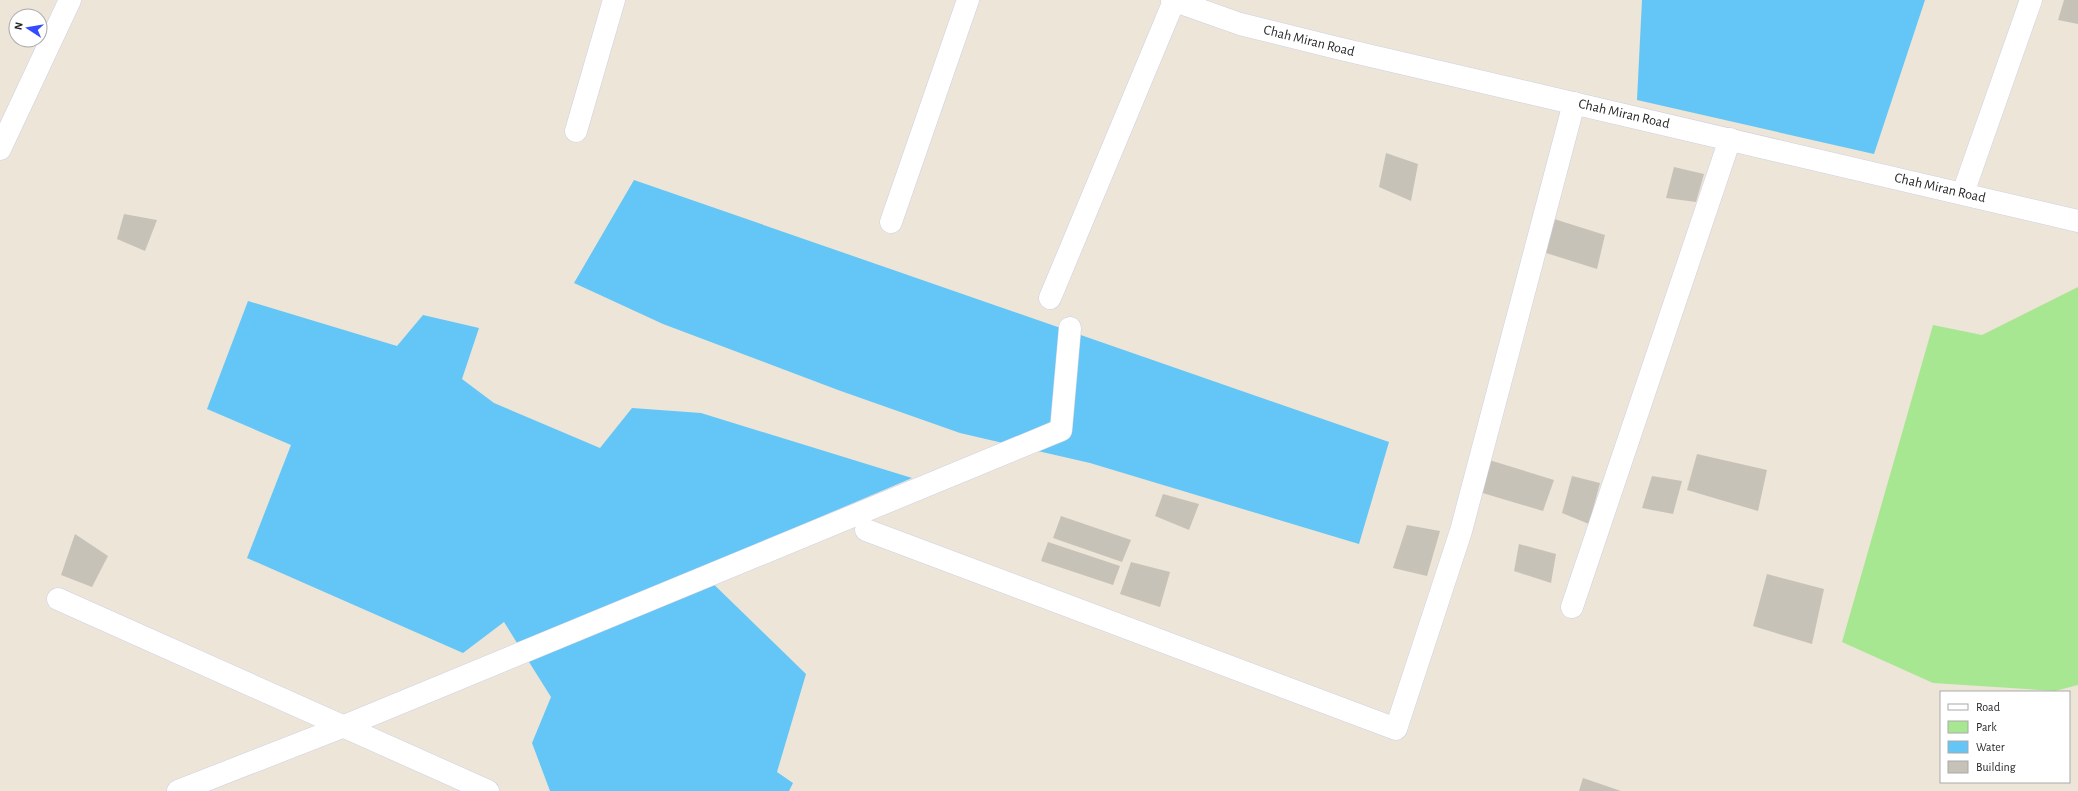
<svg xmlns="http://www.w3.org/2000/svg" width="2078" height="791" font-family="'Alegreya Sans',sans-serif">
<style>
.green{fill:#a8e791}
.water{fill:#64c6f6}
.building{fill:#c7c2b8}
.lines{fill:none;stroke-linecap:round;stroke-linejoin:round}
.street-casing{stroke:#ced0e3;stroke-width:23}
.street{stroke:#fff;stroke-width:22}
.labels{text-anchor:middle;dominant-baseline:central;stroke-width:3;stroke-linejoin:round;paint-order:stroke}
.street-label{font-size:14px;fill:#282828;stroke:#fff}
</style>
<rect width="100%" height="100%" fill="#ece5d8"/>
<path class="green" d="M2078 287V685L2055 691 1933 683 1842 642 1933 325 1982 335Z"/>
<g class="water">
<path d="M1642 0H1925L1874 154 1637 100Z"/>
<path d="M634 180 1389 442 1359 544 1090 463 960 433 838 390 663 324 574 283Z"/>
<path d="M248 301 397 346 423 315 479 328 462 379 494 403 600 448 632 408 701 413 912 478 698 569 806 674 777 772 793 783 789 791H550L532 743 551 697 504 622 463 653 247 558 291 445 207 409Z"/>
</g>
<g class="building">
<path d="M2064 0H2078V24L2058 20Z"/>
<path d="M1386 153 1418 164 1411 201 1379 187Z"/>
<path d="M1674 167 1704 174 1696 202 1666 198Z"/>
<path d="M124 214 157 220 145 251 117 239Z"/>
<path d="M1551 218 1605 235 1597 269 1543 252Z"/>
<path d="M1697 454 1767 470 1758 511 1687 490Z"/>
<path d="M1486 459 1554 480 1543 511 1476 491Z"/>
<path d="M1572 476 1600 483 1589 524 1562 513Z"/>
<path d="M1652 476 1682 481 1673 514 1642 508Z"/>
<path d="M1163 494 1199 504 1189 530 1155 516Z"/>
<path d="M1061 516 1131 540 1122 562 1053 538Z"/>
<path d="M1407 525 1440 531 1427 576 1393 568Z"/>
<path d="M75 534 108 556 92 587 61 575Z"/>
<path d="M1048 542 1120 566 1113 585 1041 561Z"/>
<path d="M1519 544 1556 554 1551 583 1514 571Z"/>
<path d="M1131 562 1170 572 1160 607 1120 594Z"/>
<path d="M1767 574 1824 589 1812 644 1753 626Z"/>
<path d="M1583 778 1621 791H1579Z"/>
</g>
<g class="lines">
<g class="street-casing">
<g id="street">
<path d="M1172 0 1240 24 1337 48 2078 221"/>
<path d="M576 131 614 0"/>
<path d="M0 149 70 0"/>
<path d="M1963 193 2031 0"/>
<path d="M891 222 968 0"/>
<path d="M1050 298 1174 1"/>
<path d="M866 530 1396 729 1461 531 1574 103"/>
<path d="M58 599 488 791"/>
<path d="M1572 607 1730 139"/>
<path d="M178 791 342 727 1061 430 1070 328"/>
</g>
</g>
<use href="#street" class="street"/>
</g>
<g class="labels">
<g class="street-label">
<text transform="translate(1309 41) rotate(14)">Chah Miran Road</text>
<text transform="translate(1624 114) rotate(13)">Chah Miran Road</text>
<text transform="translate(1940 188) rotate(13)">Chah Miran Road</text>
</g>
</g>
<rect x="1940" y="691" width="130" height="92" fill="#ffffff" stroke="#a9a9a9"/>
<rect x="1948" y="704" width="20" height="6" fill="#ffffff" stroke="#a9a9a9"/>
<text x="1976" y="711" font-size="12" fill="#282828">Road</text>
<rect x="1948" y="721" width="20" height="12" fill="#a8e791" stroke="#a9a9a9"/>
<text x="1976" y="731" font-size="12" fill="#282828">Park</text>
<rect x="1948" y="741" width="20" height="12" fill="#64c6f6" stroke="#a9a9a9"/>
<text x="1976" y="751" font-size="12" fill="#282828">Water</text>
<rect x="1948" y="761" width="20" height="12" fill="#c7c2b8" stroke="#a9a9a9"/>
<text x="1976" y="771" font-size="12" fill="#282828">Building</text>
<g transform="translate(28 28) rotate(282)"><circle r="19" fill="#ffffff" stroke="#a9a9a9"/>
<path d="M0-3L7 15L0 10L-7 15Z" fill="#324bff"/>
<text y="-6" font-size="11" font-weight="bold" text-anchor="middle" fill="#282828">N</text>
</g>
</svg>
